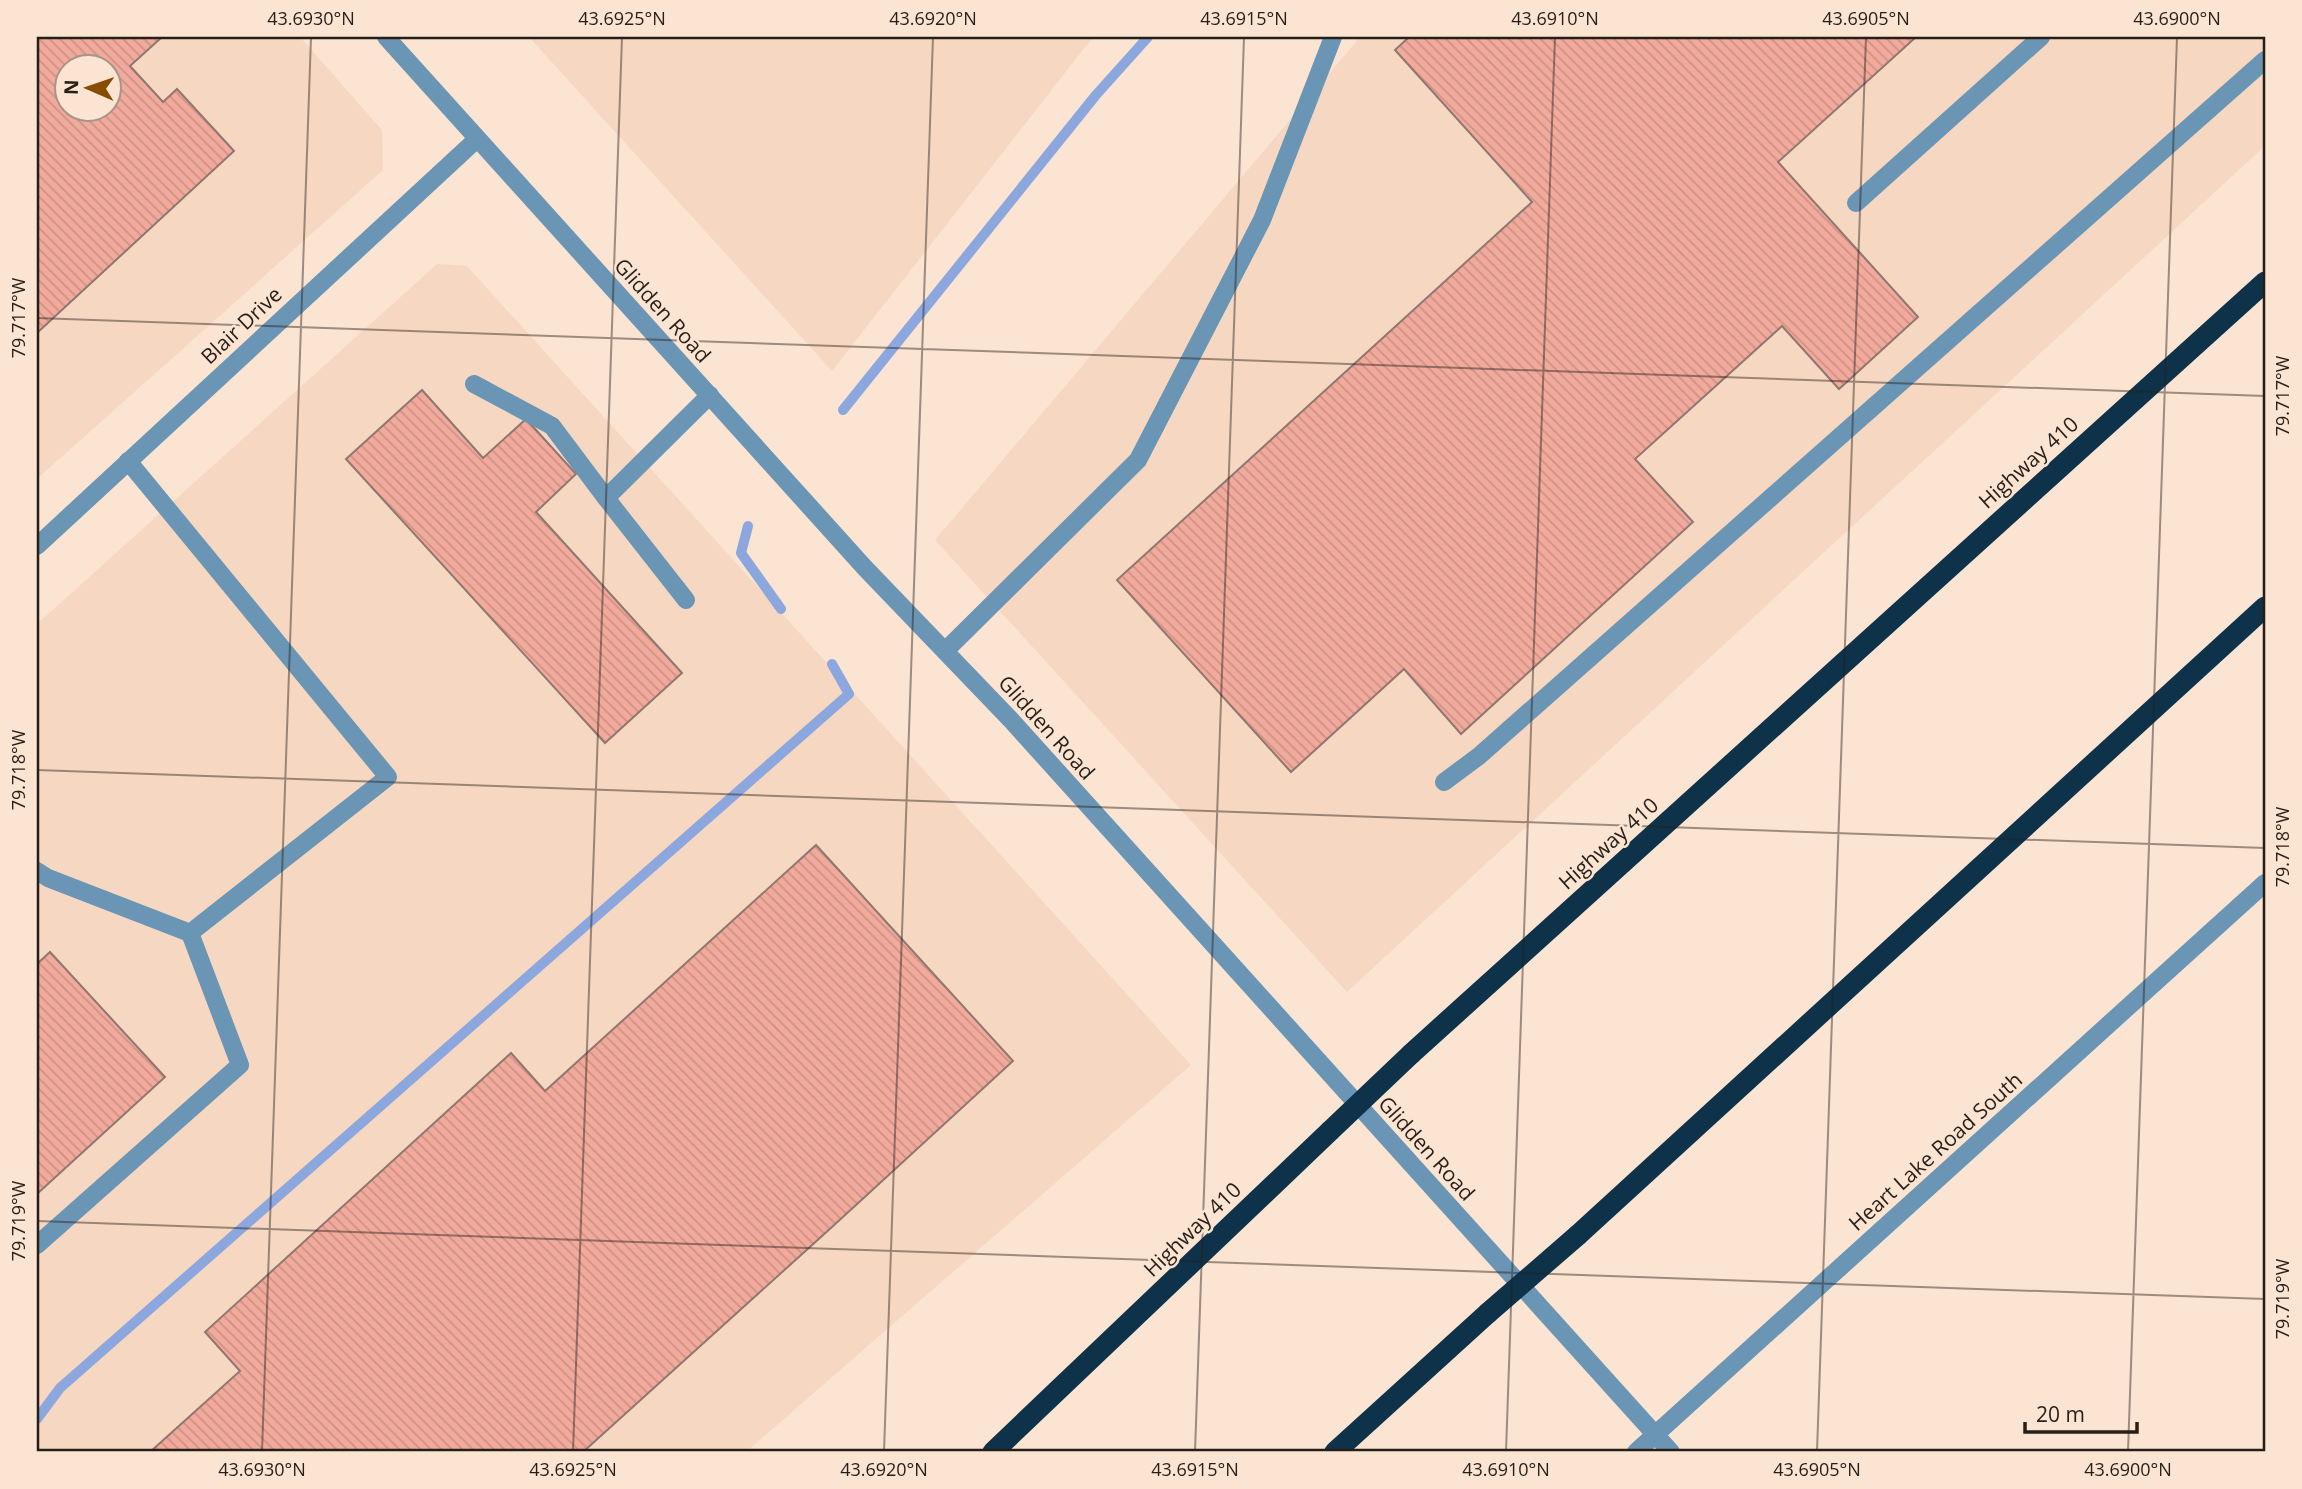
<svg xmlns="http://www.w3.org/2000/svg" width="2302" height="1489" font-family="'Open Sans',sans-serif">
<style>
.built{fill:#f6d8c2;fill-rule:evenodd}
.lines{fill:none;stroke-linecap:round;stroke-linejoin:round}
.stream{stroke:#8ca6de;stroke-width:10}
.building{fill:url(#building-back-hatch);stroke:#917671;stroke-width:2;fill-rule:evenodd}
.service{stroke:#6a95b4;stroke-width:18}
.minor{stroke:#6a95b4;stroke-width:18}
.tertiary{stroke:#6a95b4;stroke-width:18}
.motorway{stroke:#0e324a;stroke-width:21}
.motorway-bridge{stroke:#0e324a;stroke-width:21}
.ticks{fill:none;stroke:#271e18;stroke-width:2;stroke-opacity:0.45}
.labels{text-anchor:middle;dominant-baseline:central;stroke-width:5;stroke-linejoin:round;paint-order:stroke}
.street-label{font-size:21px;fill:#271e18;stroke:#fbe4d2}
.neatline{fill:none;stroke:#271e18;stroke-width:2.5}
.ticks-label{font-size:18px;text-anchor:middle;fill:#271e18}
</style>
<defs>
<pattern id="building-back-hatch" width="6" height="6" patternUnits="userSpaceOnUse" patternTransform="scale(1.75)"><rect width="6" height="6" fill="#f1aa9c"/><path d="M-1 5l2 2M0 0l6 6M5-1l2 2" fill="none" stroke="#cf9286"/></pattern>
</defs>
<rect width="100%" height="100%" fill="#fbe4d2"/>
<g class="built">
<path d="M37 37H300L382 130 383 170 37 479ZM66 66H108V108H66Z"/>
<path d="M529 37H1093L832 371Z"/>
<path d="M1360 37H2265V146L1347 992 935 540Z"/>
<path d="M437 264 467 266 1191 1065 746 1452H37V624Z"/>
</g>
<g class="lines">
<g class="stream">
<path d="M843 410 1096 95 1148 37"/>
<path d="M748 526 741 553 781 609"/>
<path d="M37 1419 60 1388 849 694 832 664"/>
</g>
</g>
<g class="building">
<path d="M37 37H162L130 66 163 102 177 89 234 151 37 333ZM66 66H108V108H66Z"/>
<path d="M1409 37H1916L1778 162 1918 317 1839 389 1782 326 1635 459 1693 522 1461 734 1404 669 1291 772 1117 580 1532 202 1395 50Z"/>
<path d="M422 390 483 458 526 419 576 474 536 512 682 673 605 743 346 459Z"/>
<path d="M816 845 1013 1061 832 1227 583 1452H150L240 1371 205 1332 511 1053 545 1091Z"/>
<path d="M50 952 165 1077 37 1194V964Z"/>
</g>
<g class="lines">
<g class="service">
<path d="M1856 203 2041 37"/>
<path d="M474 384 552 426 606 498"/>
<path d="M686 600 606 498 710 395"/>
<path d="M945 651 1138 460 1262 220 1333 37"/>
<path d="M1444 782 1479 756 2265 60"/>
<path d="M37 871 48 878 190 933 388 777 128 461"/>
<path d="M37 1245 240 1065 190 933"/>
</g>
<g class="minor">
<path d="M37 546 477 139"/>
<path d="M1636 1452 2265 883"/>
</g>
<path class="tertiary" d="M386 37 865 568 1011 720 1671 1452"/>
<g class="motorway">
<path d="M1411 1054 2265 282"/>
<path d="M1578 1235 2265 607"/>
<path d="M993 1452 1330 1131"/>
<path d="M1335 1452 1488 1313"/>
</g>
<g class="motorway-bridge">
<path d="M1330 1131 1411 1054"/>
<path d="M1488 1313 1578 1235"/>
</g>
</g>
<path class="ticks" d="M37 318 2265 396M37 770 2265 848M37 1221 2265 1299M262 1452 311 37M573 1452 622 37M884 1452 933 37M1195 1452 1244 37M1506 1452 1555 37M1817 1452 1866 37M2128 1452 2177 37"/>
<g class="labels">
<g class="street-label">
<text transform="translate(663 310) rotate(48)">Glidden Road</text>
<text transform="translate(241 325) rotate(-43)">Blair Drive</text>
<text transform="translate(2028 462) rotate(-42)">Highway 410</text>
<text transform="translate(1047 727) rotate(48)">Glidden Road</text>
<text transform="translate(1608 843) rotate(-42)">Highway 410</text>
<text transform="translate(1427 1148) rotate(48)">Glidden Road</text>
<text transform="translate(1935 1151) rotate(-42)">Heart Lake Road South</text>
<text transform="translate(1192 1229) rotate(-44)">Highway 410</text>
</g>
</g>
<rect width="2302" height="1489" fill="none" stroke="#fbe4d2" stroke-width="77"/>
<g transform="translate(88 88) rotate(272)"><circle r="33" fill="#fbe4d2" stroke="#a69588" stroke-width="2"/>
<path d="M0-5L12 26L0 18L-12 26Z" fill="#864d01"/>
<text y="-10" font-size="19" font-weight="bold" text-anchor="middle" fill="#271e18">N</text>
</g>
<path d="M2025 1422v10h112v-10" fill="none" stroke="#271e18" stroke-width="3.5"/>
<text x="2036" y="1422" font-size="21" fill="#271e18" stroke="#fbe4d2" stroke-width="5" paint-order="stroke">20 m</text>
<rect x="38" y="38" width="2226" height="1412" class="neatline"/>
<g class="ticks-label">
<text x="311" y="25">43.6930°N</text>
<text x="622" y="25">43.6925°N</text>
<text x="933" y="25">43.6920°N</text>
<text x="1244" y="25">43.6915°N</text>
<text x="1555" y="25">43.6910°N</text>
<text x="1866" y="25">43.6905°N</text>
<text x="2177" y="25">43.6900°N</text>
<text transform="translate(19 318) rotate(-90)" y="6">79.717°W</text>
<text transform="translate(2283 396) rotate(-90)" y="6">79.717°W</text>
<text transform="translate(19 770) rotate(-90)" y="6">79.718°W</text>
<text transform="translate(2283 847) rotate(-90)" y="6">79.718°W</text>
<text transform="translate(19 1221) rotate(-90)" y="6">79.719°W</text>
<text transform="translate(2283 1299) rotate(-90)" y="6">79.719°W</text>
<text x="262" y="1476">43.6930°N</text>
<text x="573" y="1476">43.6925°N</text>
<text x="884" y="1476">43.6920°N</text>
<text x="1195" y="1476">43.6915°N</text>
<text x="1506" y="1476">43.6910°N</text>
<text x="1817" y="1476">43.6905°N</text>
<text x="2128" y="1476">43.6900°N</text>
</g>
</svg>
